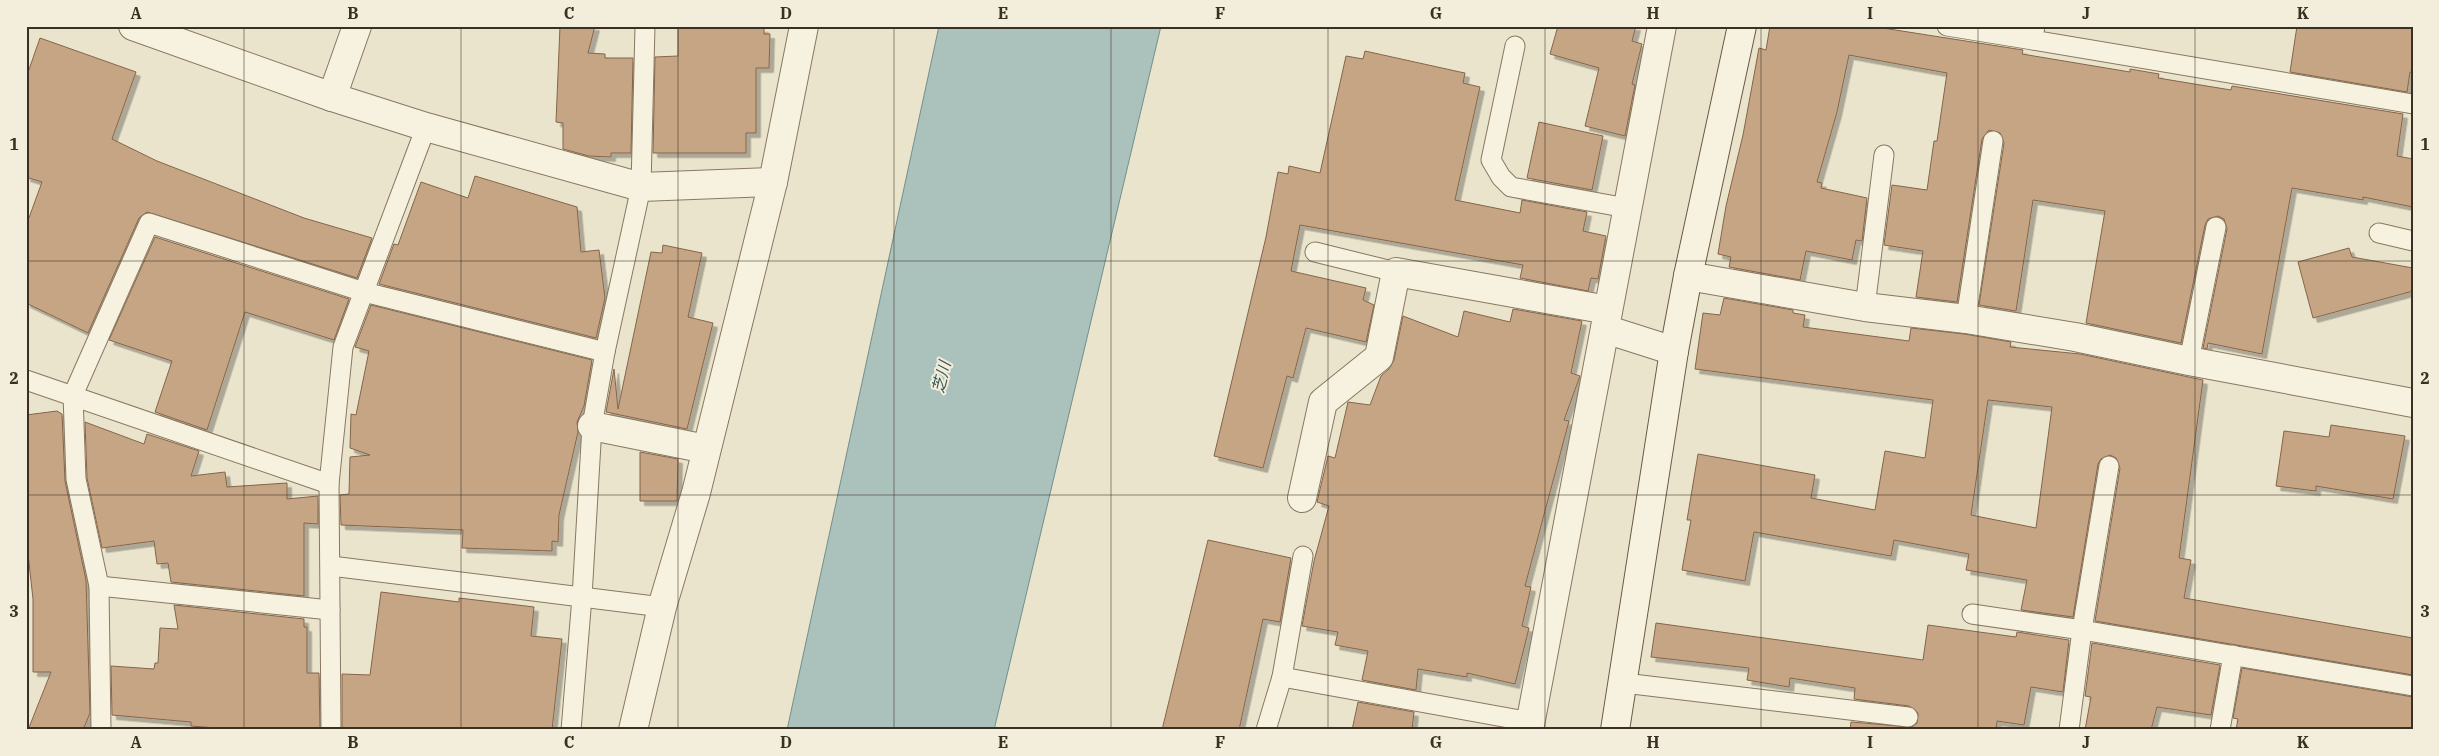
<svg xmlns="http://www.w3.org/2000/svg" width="2439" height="756" font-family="'IBM Plex Serif','Noto Sans JP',serif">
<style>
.water{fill:#abc1bc;stroke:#728f8a}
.building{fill:#c6a585;stroke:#846549;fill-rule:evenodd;filter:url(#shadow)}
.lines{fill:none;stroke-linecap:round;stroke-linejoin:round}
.lane-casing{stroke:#877861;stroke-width:21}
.street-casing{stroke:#877861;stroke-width:30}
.secondary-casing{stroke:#695944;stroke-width:30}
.lane{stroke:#f7f1df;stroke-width:19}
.street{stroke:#f7f1df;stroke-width:28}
.secondary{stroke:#f7f1df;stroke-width:28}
.grid{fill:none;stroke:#392f23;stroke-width:1;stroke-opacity:0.55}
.labels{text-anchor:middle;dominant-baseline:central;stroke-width:4;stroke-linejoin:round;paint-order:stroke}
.water-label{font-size:16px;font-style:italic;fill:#345758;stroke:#f3eedb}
.neatline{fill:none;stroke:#392f23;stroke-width:2}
.grid-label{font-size:16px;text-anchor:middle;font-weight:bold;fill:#392f23}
</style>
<defs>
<filter id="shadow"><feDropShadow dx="4.5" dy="4.5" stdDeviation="0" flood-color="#0004"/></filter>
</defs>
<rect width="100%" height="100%" fill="#ebe4cc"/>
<path class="water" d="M939 26H1161L994 730H787Z"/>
<g class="building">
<path d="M560 26H595L588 53 605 54V58H633L631 153H611V157L589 156 563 149V123L556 122Z"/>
<path d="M1558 26H1636L1632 41 1642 44 1632 84 1635 85 1625 136 1585 126 1599 68 1550 54Z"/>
<path d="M1770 26H1870L2023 50 2022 54 2130 72V69L2159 74 2158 78 2231 90 2232 86 2403 114 2397 156 2413 159V207L2363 197V200L2292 188 2262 354 2208 343 2207 349 2203 348 2227 229 2224 219 2218 216 2208 219 2205 225 2181 343 2086 323 2105 211 2033 200 2016 311 1979 305 2004 143 2000 133 1989 130 1982 139 1957 302 1916 297 1923 251 1884 245 1892 185 1927 190 1934 141H1937L1947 73 1849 55 1837 112 1817 182 1822 183 1821 188 1867 198 1862 241 1856 240 1852 260 1806 251 1800 280 1729 267 1731 257 1718 254 1726 206 1743 135 1759 48 1766 50Z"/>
<path d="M2297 26H2413V73L2410 72 2407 92 2290 72Z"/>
<path d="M678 27 764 28V34H770L769 68H756V133H746V153H653L655 57 678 56Z"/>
<path d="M40 38 136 72 112 139 157 161 304 218 372 238 357 278 147 212 139 218 88 333 26 303V226L42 182 26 177V78Z"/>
<path d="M1365 51 1460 72 1465 73 1463 83 1480 87 1455 200 1520 213 1522 200 1587 212 1583 231 1606 236 1598 279 1591 278 1588 291 1520 278 1523 265 1300 225 1291 271 1366 288 1363 300 1374 305 1366 342 1306 328 1293 378 1287 376 1263 468 1214 456 1266 237 1278 172 1288 174 1289 166 1320 173 1346 56 1363 59Z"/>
<path d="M1539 122 1603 136 1592 190 1527 178Z"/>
<path d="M475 176 577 207 581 252 599 250 605 298 596 338 379 284 394 244 398 245 421 182 468 198Z"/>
<path d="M155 237 349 299 334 340 245 312 207 430 155 412 172 361 109 340Z"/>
<path d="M663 245 702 253 688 317 713 323 687 429 606 412 614 369 618 409 651 252 662 253Z"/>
<path d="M2349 248 2352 257 2413 268V291L2313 318 2298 262Z"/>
<path d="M1724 298 1793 310V313L1805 315 1803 327 1909 341 1911 328 1964 334 2011 342 2010 347 2080 354 2203 380 2179 558 2191 560 2184 598 2413 638V675L2095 621 2120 468 2116 458 2110 455 2101 459 2098 464 2073 617 2021 610 2027 580 1966 570 1969 554 1894 540 1891 556 1754 532 1745 581 1682 570 1691 520H1687L1698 454 1815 475 1811 498 1875 510 1885 451 1925 458 1933 400 1695 369 1703 313 1720 315ZM1988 400 2052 407 2036 528 1971 515Z"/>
<path d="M371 305 592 360 584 406 577 422 578 432 559 515 558 542 552 541V551L462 548 463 530 341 525 340 495 349 494 350 457 370 455 350 448 351 414 356 415 369 351 355 347Z"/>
<path d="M1513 309 1582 321 1571 373 1580 376 1564 420 1569 421 1525 586 1531 587 1522 626 1529 628 1515 684 1467 673V677L1418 669 1416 690 1362 680 1368 651 1335 645 1338 632 1302 626 1314 561 1329 506 1317 502 1328 456 1335 458 1348 402 1370 405 1381 376 1389 369 1394 360 1403 316 1458 337 1464 311 1510 322Z"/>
<path d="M57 411 62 414 65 481 86 580 90 713 83 730H28L51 672H33V599L26 536V415Z"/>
<path d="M85 422 144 444 147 434 199 451 191 476 225 472 227 487 287 483V499L318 496V524L304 523V596L171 582 168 563 157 564 154 541 102 548 87 478Z"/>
<path d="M2331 425 2405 436 2393 499 2316 486V491L2276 486 2284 431 2329 437Z"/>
<path d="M640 452 678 459 677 501H640Z"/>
<path d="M1208 540 1291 558 1280 622 1263 619 1239 730H1162Z"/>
<path d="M381 592 459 602V598L534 607 531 636 562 639 552 730H342V674L370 675Z"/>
<path d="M174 605 304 619V627H307V673H319L320 730H241L191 726V722L112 715 111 666 154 669 155 663H158L160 628 178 629Z"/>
<path d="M1656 623 1923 660 1928 625 2016 637 2017 632 2069 640 2063 692 2031 687 2024 725 1997 721 1996 730H1850L1851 722 1912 727 1917 723 1918 713 1909 706 1854 699 1855 688 1790 678 1789 687 1747 680 1749 668 1651 657Z"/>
<path d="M2092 643 2220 665 2211 715 2157 707 2151 730H2085L2091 697 2085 696Z"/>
<path d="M2242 668 2413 697V730H2236L2238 719 2233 718Z"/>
<path d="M1358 702 1414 712 1412 730H1352Z"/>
</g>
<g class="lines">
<g class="lane-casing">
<g id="lane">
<path d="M1947 26 2033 40"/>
<path d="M2035 26 2033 40 2413 104"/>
<path d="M1515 46 1491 160 1501 177 1511 187 1627 208"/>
<path d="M2379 233 2413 241"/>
<path d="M1315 252 1396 272"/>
<path d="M1865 307 1884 155"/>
<path d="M1966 319 1993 141"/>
<path d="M2189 361 2216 227"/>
<path d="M26 380 329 484"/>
<path d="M1303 556 1282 677 1531 722"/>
<path d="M331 566 662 607"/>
<path d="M99 586 330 610"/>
<path d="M1972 614 2082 630 2413 686"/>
<path d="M1624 683 1908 717"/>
<path d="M101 730 99 586 76 479 73 395 149 223 364 292 605 352"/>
<path d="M331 730 329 484 343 347 426 127"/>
<path d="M571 730 582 597 592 426 605 352 641 187 645 26"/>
<path d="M1266 730 1282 677"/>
<path d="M2069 730 2082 630 2109 466"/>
<path d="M2220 730 2233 655"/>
</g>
</g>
<g class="street-casing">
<g id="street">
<path d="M133 26 332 97 426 127 641 187 773 182"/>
<path d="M332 97 357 26"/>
<path d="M1688 276 1865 307 1966 319 2075 337 2189 361 2413 403"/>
<path d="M1605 329 1674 351"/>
<path d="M592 426 706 449"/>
<path d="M1302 498 1323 402 1379 357 1396 272 1608 310"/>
<path d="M633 730 662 607 696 493 773 182 804 26"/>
<path d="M1529 730 1662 26"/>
</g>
</g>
<g class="secondary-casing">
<path id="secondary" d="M1615 730 1674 351 1688 276 1742 26"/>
</g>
<use href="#lane" class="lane"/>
<use href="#street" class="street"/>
<use href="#secondary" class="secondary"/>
</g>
<path class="grid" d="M244 26V730M461 26V730M678 26V730M894 26V730M1111 26V730M1328 26V730M1545 26V730M1761 26V730M1978 26V730M2195 26V730M26 261H2413M26 495H2413"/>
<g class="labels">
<g class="water-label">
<text transform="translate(941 377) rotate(-76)">芝川</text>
</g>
</g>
<rect width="2439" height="756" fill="none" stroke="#f3eedb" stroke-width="55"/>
<rect x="28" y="28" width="2384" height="700" class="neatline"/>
<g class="grid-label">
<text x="136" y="19">A</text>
<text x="353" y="19">B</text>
<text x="569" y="19">C</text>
<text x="786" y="19">D</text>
<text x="1003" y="19">E</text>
<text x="1220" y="19">F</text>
<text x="1436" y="19">G</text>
<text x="1653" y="19">H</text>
<text x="1870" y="19">I</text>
<text x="2086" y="19">J</text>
<text x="2303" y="19">K</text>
<text x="14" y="150">1</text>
<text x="2425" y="150">1</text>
<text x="14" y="384">2</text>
<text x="2425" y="384">2</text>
<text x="14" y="617">3</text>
<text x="2425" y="617">3</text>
<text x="136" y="748">A</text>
<text x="353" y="748">B</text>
<text x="569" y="748">C</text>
<text x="786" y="748">D</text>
<text x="1003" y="748">E</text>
<text x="1220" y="748">F</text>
<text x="1436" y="748">G</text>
<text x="1653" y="748">H</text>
<text x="1870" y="748">I</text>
<text x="2086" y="748">J</text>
<text x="2303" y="748">K</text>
</g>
</svg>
